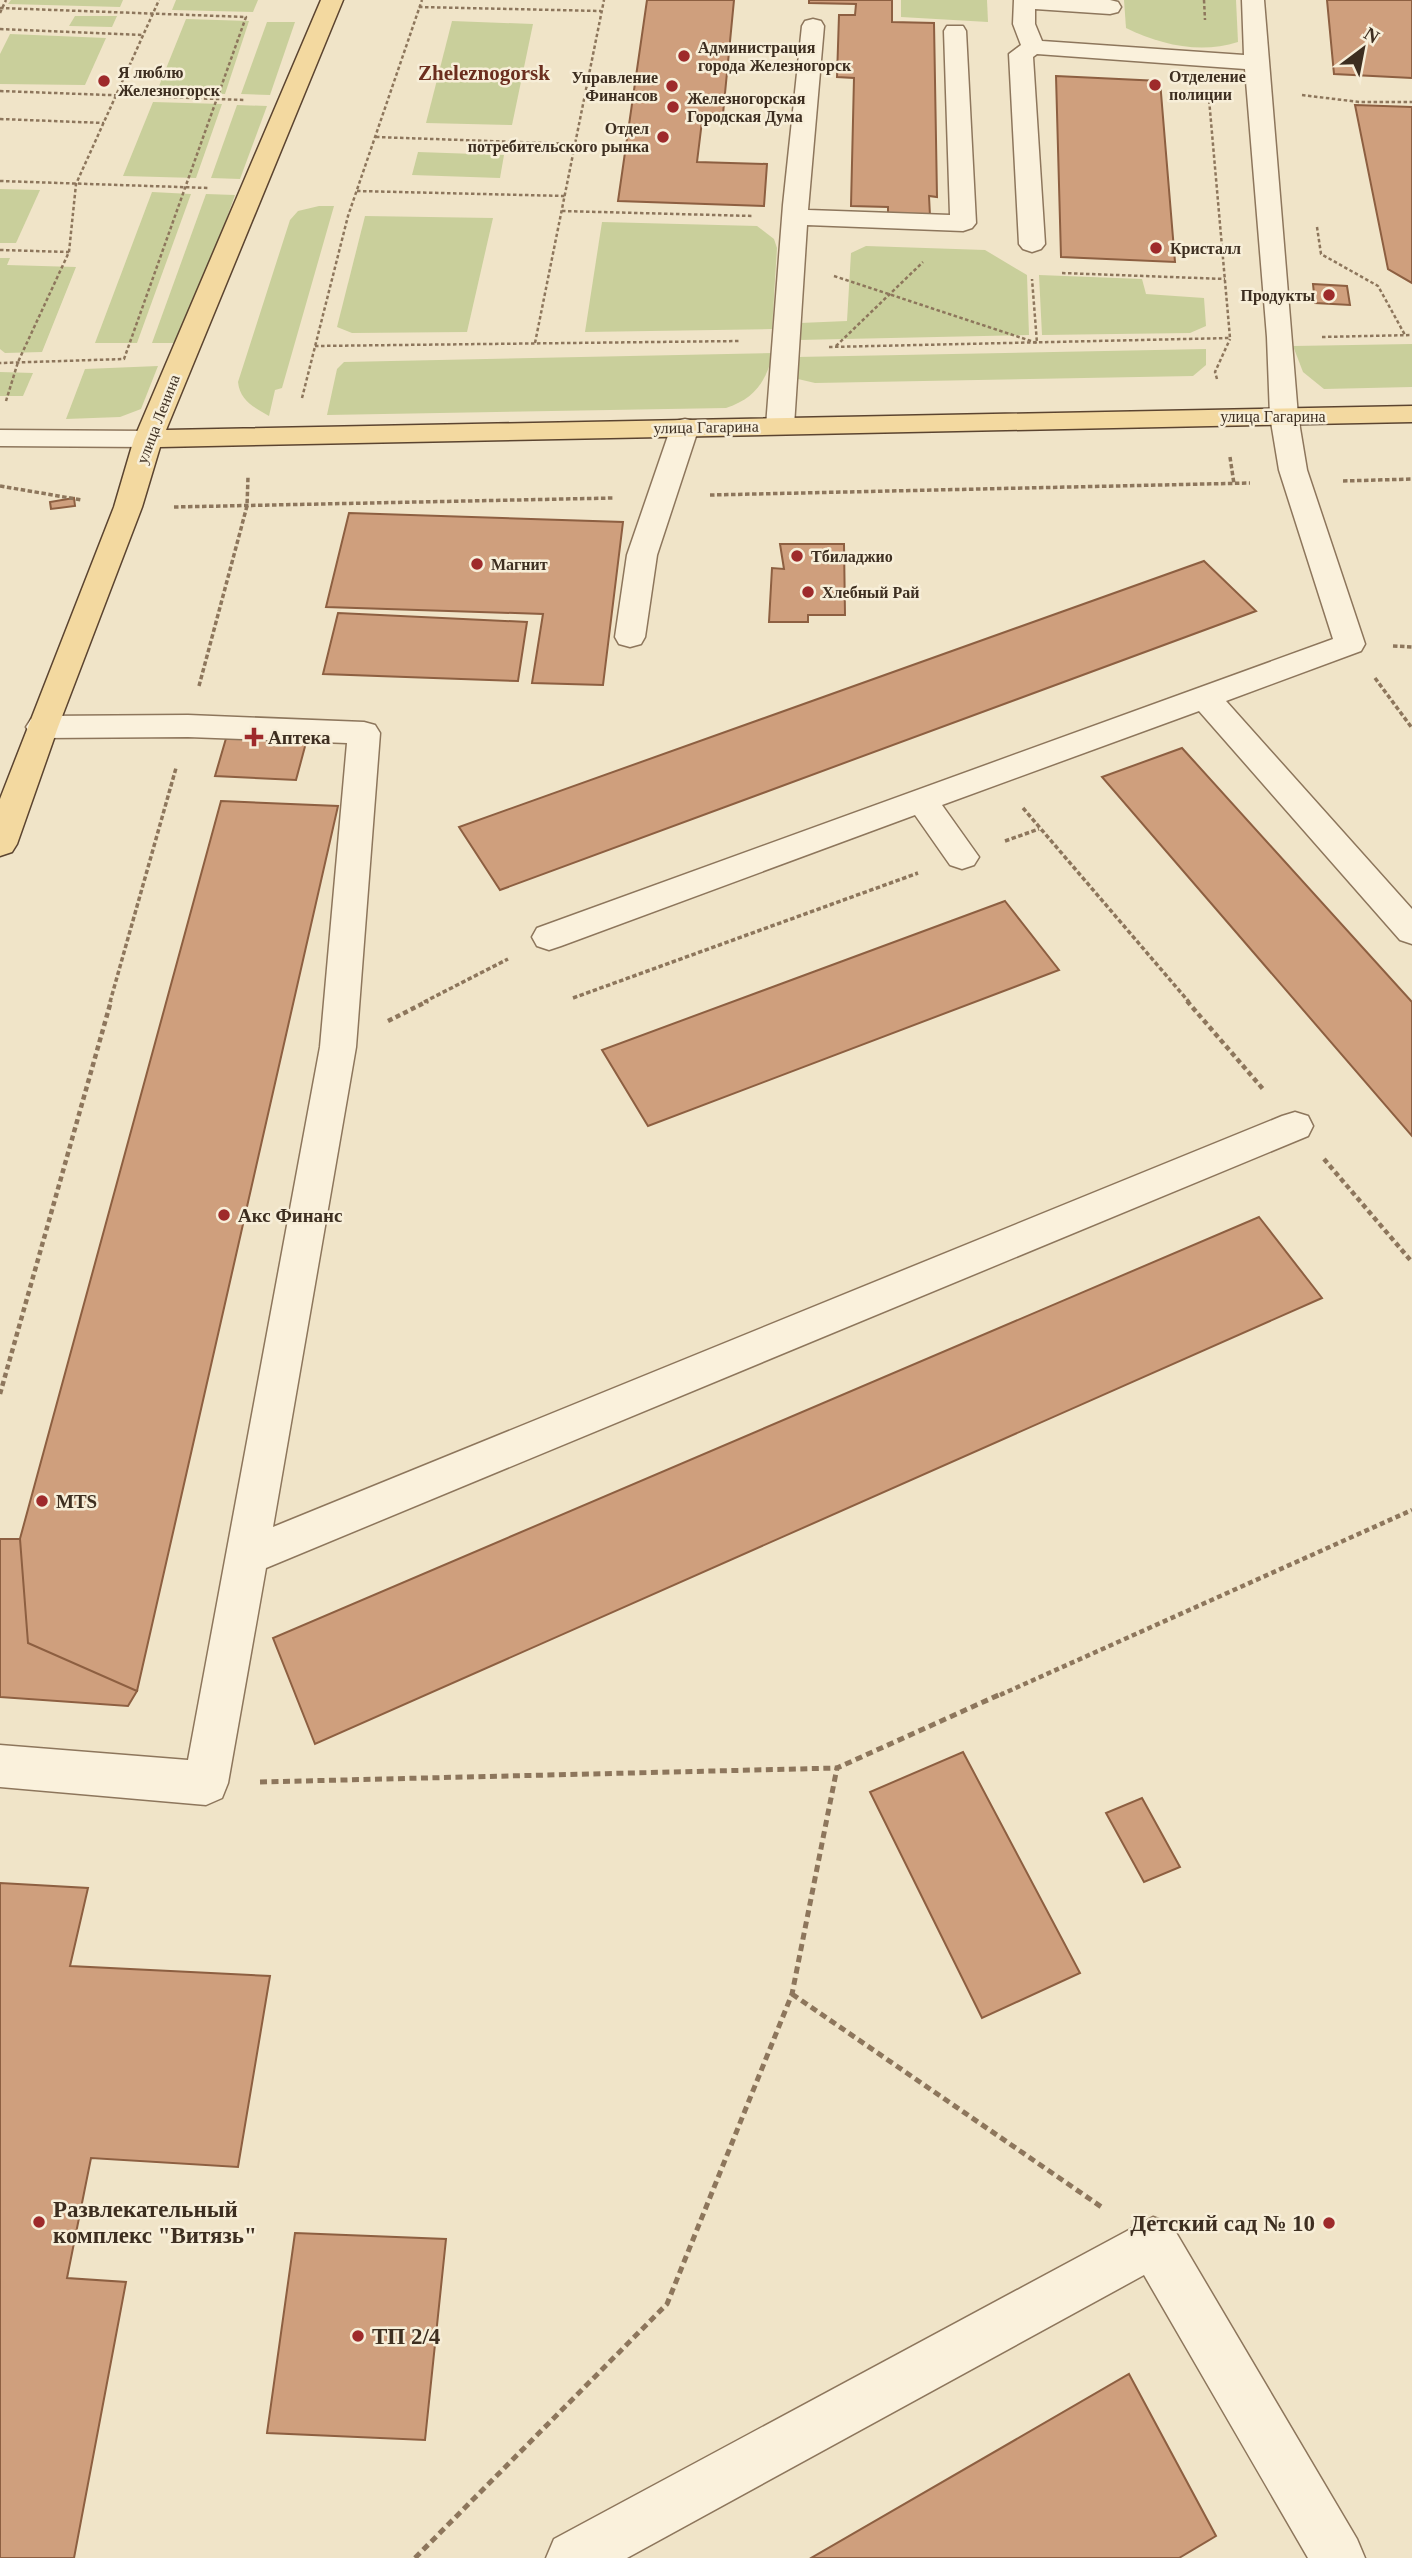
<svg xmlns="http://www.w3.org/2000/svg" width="1412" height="2558" font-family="Georgia,serif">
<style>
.green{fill:#c9cf9b}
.building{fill:#cf9f7d;stroke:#8d5f41;stroke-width:2}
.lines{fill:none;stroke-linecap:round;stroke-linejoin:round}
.minor-casing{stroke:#8d765c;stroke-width:3}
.major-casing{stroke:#5b4430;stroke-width:3}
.path-far3{stroke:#8d765c;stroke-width:2.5;stroke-dasharray:3.5 2.5;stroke-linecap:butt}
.path-far2{stroke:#8d765c;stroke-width:3.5;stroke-dasharray:4.5 2.5;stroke-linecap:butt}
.path-far1{stroke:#8d765c;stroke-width:4.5;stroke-dasharray:5 3.5;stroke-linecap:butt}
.path{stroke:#8d765c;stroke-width:5;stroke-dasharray:7 4.5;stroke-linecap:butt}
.minor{fill:#faf1dc;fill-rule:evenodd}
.major{fill:#f3d9a0;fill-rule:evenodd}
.poi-dot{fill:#9e2a2b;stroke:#f7eed8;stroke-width:2.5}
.labels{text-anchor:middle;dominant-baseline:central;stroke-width:5;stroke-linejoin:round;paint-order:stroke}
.far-poi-label{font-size:16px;font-weight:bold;fill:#3d2e20;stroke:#f7eed8;text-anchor:start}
.far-street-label{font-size:16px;fill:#3d2e20;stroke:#f7eed8}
.poi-label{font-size:19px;font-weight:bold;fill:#3d2e20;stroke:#f7eed8;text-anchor:start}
.far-district-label{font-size:21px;font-weight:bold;fill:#6b2e1e;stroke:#f7eed8}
.near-poi-label{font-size:23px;font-weight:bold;fill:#3d2e20;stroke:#f7eed8;text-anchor:start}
</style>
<rect width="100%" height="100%" fill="#f0e4c8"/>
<g class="green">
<path d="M11 0H123L120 7 8 4Z"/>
<path d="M176 0H258L253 12 172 10Z"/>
<path d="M901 0H987L988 22 901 17Z"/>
<path d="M1124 0H1236L1238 42C1200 54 1161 45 1126 28Z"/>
<path d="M75 16H117L112 27 69 26Z"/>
<path d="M186 19 249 21 225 94 157 91Z"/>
<path d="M452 21 533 24 512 125 426 123Z"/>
<path d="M267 22H295L270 95 241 94Z"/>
<path d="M10 34 106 38 85 85 0 84V54Z"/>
<path d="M153 102 222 104 196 178 123 176Z"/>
<path d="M237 105 267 106 240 179 211 178Z"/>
<path d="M418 152 504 155 500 178 412 175Z"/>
<path d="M0 189 40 190 16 243H0Z"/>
<path d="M152 192 191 194 137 343H95Z"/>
<path d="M206 194 235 195 182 343H152Z"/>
<path d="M319 206H334L282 388 275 390 269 416C254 407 240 401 238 382L290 220 298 211Z"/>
<path d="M365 216 493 218 467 332 352 333 337 327Z"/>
<path d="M602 222 757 226 774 239 777 248 772 329 585 332Z"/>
<path d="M866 246 985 250 1027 275 1029 335 798 340 800 323 847 321 851 253Z"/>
<path d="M0 258H10L7 265 76 267 42 352 5 353 0 349Z"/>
<path d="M1039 275 1142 279 1146 294 1204 298 1206 326 1190 333 1042 335Z"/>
<path d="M1412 344V387L1324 389 1303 372 1293 346Z"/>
<path d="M1206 349V365L1193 376 815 383 798 379 796 357Z"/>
<path d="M773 353C766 382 755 398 726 408L327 415 337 369 344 362Z"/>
<path d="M158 366 141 409 120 417 66 419 85 369Z"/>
<path d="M0 372 33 373 23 396H0Z"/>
</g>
<g class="building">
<path d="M647 0H734L723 114 703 113 697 162 767 164 764 206 618 201Z"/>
<path d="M809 0H892V22L934 23 937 197 929 196 930 216 888 215V207L851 206 854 78 837 77 839 15H855L856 4 809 3Z"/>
<path d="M1327 0H1412V78L1334 74Z"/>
<path d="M1056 76 1160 81 1175 262 1061 257Z"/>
<path d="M1355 105 1412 107V283L1388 269Z"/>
<path d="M1313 284 1347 286 1350 305 1315 303Z"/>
<path d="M74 498 75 506 51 509 50 502Z"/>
<path d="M349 513 623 522 603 685 532 683 543 614 326 607Z"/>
<path d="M780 544H844L845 615H808V622H769L772 568 784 569Z"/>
<path d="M1204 561 1256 611 500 890 459 827Z"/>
<path d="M338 613 527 622 518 681 323 674Z"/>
<path d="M227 735 307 739 296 780 215 776Z"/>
<path d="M1182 748 1412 1002V1136L1102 777Z"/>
<path d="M221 801 338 806 137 1691 0 1683V1612Z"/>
<path d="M1005 901 1059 970 648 1126 602 1050Z"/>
<path d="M1259 1217 1322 1298 315 1744 273 1638Z"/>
<path d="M0 1539H20L28 1643 137 1691 128 1706 0 1697Z"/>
<path d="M963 1752 1080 1973 982 2018 870 1792Z"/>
<path d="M1142 1798 1180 1867 1144 1882 1106 1813Z"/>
<path d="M0 1883 88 1888 70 1966 270 1976 238 2167 91 2158 67 2278 126 2282 74 2558H0Z"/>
<path d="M295 2233 446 2239 425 2440 267 2433Z"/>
<path d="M1129 2374 1216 2536 1179 2558H811Z"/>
</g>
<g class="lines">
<g class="minor-casing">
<g id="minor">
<path d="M1014 0H1110L1118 2 1121 7 1118 12 1110 14 1035 9V24L1042 41 1244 55 1242 0H1264L1298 416 1307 470 1365 644 1361 651 1226 701 1412 909V944L1400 940 1199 711 942 805 979 857 974 865 962 869 950 865 915 815 561 946 549 950 537 946 532 937 537 928 1333 639 1279 470 1270 416 1267 337 1245 69 1037 54 1033 57 1045 244 1041 249 1032 252 1023 249 1019 244 1009 54 1021 45 1013 24Z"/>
<path d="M813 19 821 21 824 26 808 210 950 215 944 31 947 26H963L966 31 976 223 972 228 963 231 807 225 794 426 790 432 780 434 770 432 766 426 783 205 802 26 805 21Z"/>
<path d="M685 419 695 421 699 427 657 555 645 637 641 644 630 647 619 644 615 637 627 555 671 427 675 421Z"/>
<path d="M0 430 148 431 158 433 162 439 158 445 148 447 0 446Z"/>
<path d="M188 715 364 722 375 725 380 733 356 1047 273 1527 1282 1116 1295 1112 1308 1116 1313 1126 1308 1136 266 1568 228 1783 222 1798 206 1805 0 1787V1745L188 1760 320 1047 347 743 188 737 42 738 31 735 26 727 31 719 42 716Z"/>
<path d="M1153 2217 1171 2224 1357 2539 1365 2558H1308L1144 2275 627 2558H546L554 2539Z"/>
</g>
</g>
<g class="major-casing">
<path id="major" d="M321 0H343L166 430 1412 406V422L160 447 142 507 58 727 17 844 12 852 0 856V799L114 507 134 439Z"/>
</g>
<g class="path-far3">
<path d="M1204 0 1205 20"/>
<path d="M419 7 601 11"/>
<path d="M0 8 246 17 124 359 0 363"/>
<path d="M0 13 6 0"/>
<path d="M0 29 143 35"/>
<path d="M0 91 244 100"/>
<path d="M1302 95 1359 102H1412"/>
<path d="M0 119 104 123"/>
<path d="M376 137 575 144"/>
<path d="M0 181 209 188"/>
<path d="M357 191 565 196"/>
<path d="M562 211 753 216"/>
<path d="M1317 227 1321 254 1378 286 1405 335"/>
<path d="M0 250 69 252"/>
<path d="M1062 273 1225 279"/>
<path d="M834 276 1037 343 1032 279"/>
<path d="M1322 337 1412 335"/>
<path d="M535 343 604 0"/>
<path d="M315 346 740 341"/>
<path d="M836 346 923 262"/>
<path d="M829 347 1230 338 1209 99"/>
<path d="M1217 379 1215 372 1230 339"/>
<path d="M302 398 348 216 422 0"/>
<path d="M6 401 18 362 69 252 76 184 159 0"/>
</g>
<g class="path-far2">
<path d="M1230 457 1234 484"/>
<path d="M1343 481 1412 479"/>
<path d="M0 486 82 500"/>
<path d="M710 495 1250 483"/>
<path d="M174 507 613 498"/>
<path d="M1393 646 1412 647"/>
<path d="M1375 678 1412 728"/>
<path d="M199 686 247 506 248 477"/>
<path d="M1023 808 1189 1002"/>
<path d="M1005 841 1039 829"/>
<path d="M573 998 918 873"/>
<path d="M110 1002 176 768"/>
<path d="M424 1002 508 959"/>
</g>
<g class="path-far1">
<path d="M1187 1001 1263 1089"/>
<path d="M388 1021 428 1001"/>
<path d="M1324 1159 1412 1262"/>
<path d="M0 1394 111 1001"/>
<path d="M1000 1695 1412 1510"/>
</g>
<g class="path">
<path d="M260 1782 837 1768"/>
<path d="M792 1994 1103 2208"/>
<path d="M415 2558 667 2304 792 1994 837 1768 1003 1693"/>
</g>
<use href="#minor" class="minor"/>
<use href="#major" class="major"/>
</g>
<g class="poi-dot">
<circle cx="684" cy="56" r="7"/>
<circle cx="104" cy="81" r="7"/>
<circle cx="1155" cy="85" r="7"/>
<circle cx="672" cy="86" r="7"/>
<circle cx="673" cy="107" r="7"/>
<circle cx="663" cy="137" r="7"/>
<circle cx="1156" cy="248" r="7"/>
<circle cx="1329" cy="295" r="7"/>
<circle cx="797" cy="556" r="7"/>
<circle cx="477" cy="564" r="7"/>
<circle cx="808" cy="592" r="7"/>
<path d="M250.5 726.5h7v7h7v7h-7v7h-7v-7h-7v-7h7z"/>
<circle cx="224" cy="1215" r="7"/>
<circle cx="42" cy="1501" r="7"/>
<circle cx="39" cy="2222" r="7"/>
<circle cx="1329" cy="2223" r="7"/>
<circle cx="358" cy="2336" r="7"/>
</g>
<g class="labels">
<g class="far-poi-label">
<text x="698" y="47">Администрация<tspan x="698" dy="18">города Железногорск</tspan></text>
<text x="118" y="72">Я люблю<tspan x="118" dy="18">Железногорск</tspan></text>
<text x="1169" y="76">Отделение<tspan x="1169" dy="18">полиции</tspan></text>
<text x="658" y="77" text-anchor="end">Управление<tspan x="658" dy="18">Финансов</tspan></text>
<text x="687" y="98">Железногорская<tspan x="687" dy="18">Городская Дума</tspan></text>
<text x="649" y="128" text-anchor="end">Отдел<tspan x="649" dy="18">потребительского рынка</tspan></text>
<text x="1170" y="248">Кристалл</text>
<text x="1315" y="295" text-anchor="end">Продукты</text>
<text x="811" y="556">Тбиладжио</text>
<text x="491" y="564">Магнит</text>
<text x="822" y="592">Хлебный Рай</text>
</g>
<g class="far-street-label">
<text x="1273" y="416">улица Гагарина</text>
<text transform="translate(158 419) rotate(-69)">улица Ленина</text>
<text transform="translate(706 427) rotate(-1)">улица Гагарина</text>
</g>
<g class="poi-label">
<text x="268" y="737">Аптека</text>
<text x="238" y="1215">Акс Финанс</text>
<text x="56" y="1501">MTS</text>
</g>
<g class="far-district-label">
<text x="484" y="73">Zheleznogorsk</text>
</g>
<g class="near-poi-label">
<text x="53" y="2209">Развлекательный<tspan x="53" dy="26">комплекс "Витязь"</tspan></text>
<text x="1315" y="2223" text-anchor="end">Детский сад № 10</text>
<text x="372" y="2336">ТП 2/4</text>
</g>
</g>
<g transform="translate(1363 49) rotate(32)" stroke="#f7eed8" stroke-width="5" paint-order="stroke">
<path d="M0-5L12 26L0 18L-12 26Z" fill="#3d2e20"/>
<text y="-10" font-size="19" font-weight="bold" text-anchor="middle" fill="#3d2e20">N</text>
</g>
</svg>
